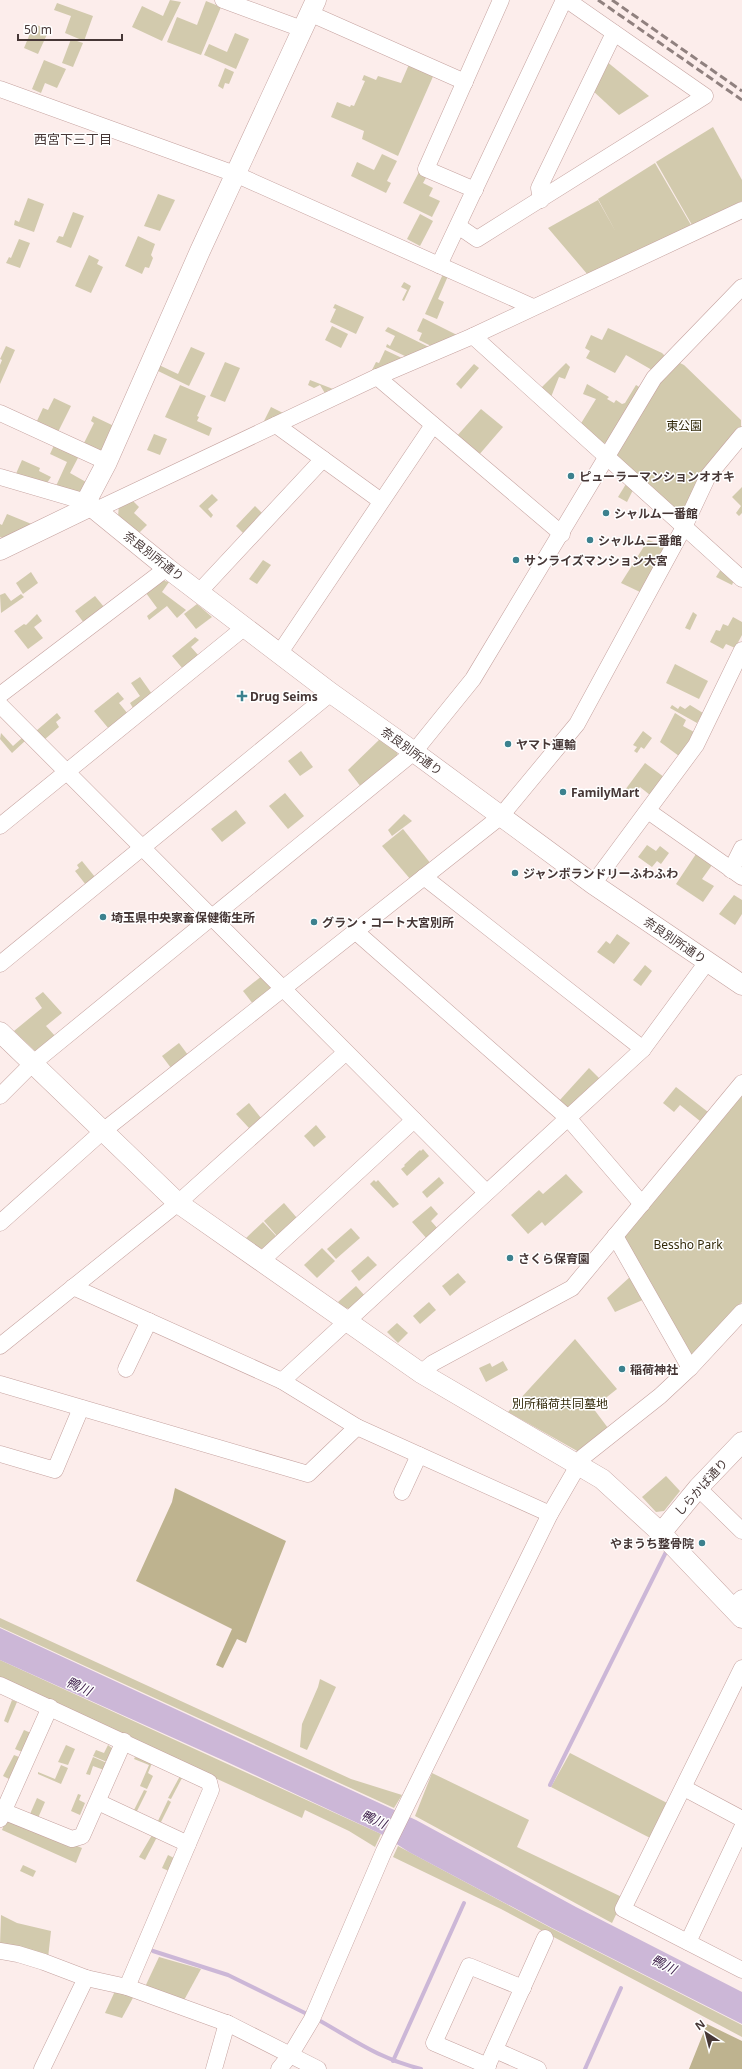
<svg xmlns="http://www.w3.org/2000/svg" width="742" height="2069" font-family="'Noto Sans','Noto Sans JP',sans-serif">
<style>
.green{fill:#d2caad}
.forest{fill:#beb38f}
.water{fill:#ccb7d7}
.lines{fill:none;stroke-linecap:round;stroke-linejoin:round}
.stream{stroke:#ccb7d7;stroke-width:4}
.minor-casing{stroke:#c5a29f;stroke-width:17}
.tertiary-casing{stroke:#c5a29f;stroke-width:21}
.minor{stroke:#fff;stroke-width:16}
.tertiary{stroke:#fff;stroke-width:20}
.rail{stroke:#90817f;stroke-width:3;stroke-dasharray:8 4;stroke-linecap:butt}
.poi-dot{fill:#3c818e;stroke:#fff;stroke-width:1.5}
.labels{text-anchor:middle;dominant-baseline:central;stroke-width:3;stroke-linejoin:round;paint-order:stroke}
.park-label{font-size:12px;fill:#322909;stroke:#fff}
.poi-label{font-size:12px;font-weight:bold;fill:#463736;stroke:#fff;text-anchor:start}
.street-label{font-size:12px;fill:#463736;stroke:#fff}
.neighbourhood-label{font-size:13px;fill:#463736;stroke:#fff}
.water-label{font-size:13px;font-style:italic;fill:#432650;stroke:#fff}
</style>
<rect width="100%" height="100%" fill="#fcedeb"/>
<g class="green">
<path d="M170 0 181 2 162 41 132 27 142 6 163 16Z"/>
<path d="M206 1 221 7 201 55 167 42 177 17 197 25Z"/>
<path d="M57 3 93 16 84 41 65 33 71 16 54 10Z"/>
<path d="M34 24 49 30 38 54 24 48Z"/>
<path d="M235 33 249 39 236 69 204 55 209 44 227 52Z"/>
<path d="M71 39 83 43 73 67 62 63Z"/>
<path d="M44 60 66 69 57 88 45 83 41 93 32 89Z"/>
<path d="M606 61 649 96 619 115 592 90Z"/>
<path d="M410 62 435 72 398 156 362 139 364 131 331 117 337 102 350 107 351 105 354 106 365 81 362 80 364 75 376 80 378 76 401 83Z"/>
<path d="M225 68 234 72 229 84 225 83 223 89 218 86Z"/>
<path d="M713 127 742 180V201L692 225 656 162Z"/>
<path d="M382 154 397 161 387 181 391 183 386 193 351 176 357 162 374 170Z"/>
<path d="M655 163 691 225 588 275 548 228 598 200 616 232 598 199Z"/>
<path d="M419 172 427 176 423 183 433 188 429 196 440 201 432 217 403 203Z"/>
<path d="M158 194 175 200 160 231 144 226Z"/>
<path d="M28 198 44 204 34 232 14 225 15 220 19 222Z"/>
<path d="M73 212 84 216 71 248 56 242 59 236 63 237Z"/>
<path d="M420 214 433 221 420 246 407 239Z"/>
<path d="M138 236 155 244 151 255 153 258 149 268 145 267 142 274 125 266Z"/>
<path d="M19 239 30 243 20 268 6 263 9 257 11 258Z"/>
<path d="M89 255 99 260 97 264 103 267 91 293 75 286Z"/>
<path d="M443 274 448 276 438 299 444 302 437 319 425 314Z"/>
<path d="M404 282 411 286 404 301 402 300 407 290 401 287Z"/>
<path d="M335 304 364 317 356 334 330 322 336 309 333 308Z"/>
<path d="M423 318 459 336 433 347 419 340 422 333 417 331Z"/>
<path d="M332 326 348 334 341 348 325 340Z"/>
<path d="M388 327 431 348 407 357 386 347 387 344 390 346 395 336 385 331Z"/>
<path d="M608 328 662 353 666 357 652 370 626 355 615 373 586 358 590 351 585 348 591 335 602 340Z"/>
<path d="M6 346 15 350 0 384V365L2 360 0 359Z"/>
<path d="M191 347 205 353 189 386 156 370 159 365 178 374Z"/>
<path d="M385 350 402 358 371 372 376 362 379 363Z"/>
<path d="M225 362 240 368 225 402 210 396Z"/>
<path d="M678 362 684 365 741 420V427L715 456 683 510 677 512 618 459 617 453 661 381Z"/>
<path d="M566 363 570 367 565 379 559 377 551 397 541 388Z"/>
<path d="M474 364 479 368 461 389 456 384Z"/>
<path d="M310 380 333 389 327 391 329 394 326 395 320 385 314 388 308 385Z"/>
<path d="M587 384 609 397 607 399 614 403 616 400 622 404 625 403 636 385 641 388 608 442 600 444 580 425 596 399 583 394Z"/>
<path d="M180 385 206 396 197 416 199 417 197 421 212 428 209 436 165 417Z"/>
<path d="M54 398 71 406 57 434 36 423 43 408 48 410Z"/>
<path d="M271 407 285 414 263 423Z"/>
<path d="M481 409 503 427 478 456 456 437Z"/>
<path d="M93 416 114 426 101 451 84 443 94 423 91 421Z"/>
<path d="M154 434 167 439 160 455 147 450Z"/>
<path d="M56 441 80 454 70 473 86 482 79 495 56 486 67 462 50 454Z"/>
<path d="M22 460 40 468 39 471 51 477 45 486 15 476Z"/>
<path d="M626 484 633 490 627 502 618 497Z"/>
<path d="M742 487V513L739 516 736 513 741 506 732 497Z"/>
<path d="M212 494 218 500 208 509 213 515 211 518 199 506Z"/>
<path d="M131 499 139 507 134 513 147 525 139 533 118 517 119 504Z"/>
<path d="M255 506 264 515 244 534 236 526Z"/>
<path d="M7 514 34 525 7 539 0 537V524L2 525Z"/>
<path d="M648 540 665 546 640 592 621 583Z"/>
<path d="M263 560 271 565 257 584 249 579Z"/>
<path d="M721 569 734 580 732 585 716 577Z"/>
<path d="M31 572 38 583 23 594 16 583Z"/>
<path d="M161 580 169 582 162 592 186 610 177 618 167 606 149 620 147 616 157 608 146 593Z"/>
<path d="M5 593 11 601 21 594 24 597 1 613 0 595Z"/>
<path d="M95 596 104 607 84 623 75 611Z"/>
<path d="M197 604 212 617 196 629 184 614Z"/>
<path d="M693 612 697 615 690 630 685 628Z"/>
<path d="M37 614 42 621 34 627 43 638 28 649 14 631 24 624 26 625Z"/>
<path d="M733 617 742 622V635L735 648 726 644 723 649 710 642 716 630 720 631 723 624 728 626Z"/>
<path d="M195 637 199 640 191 647 199 656 183 669 172 656Z"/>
<path d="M675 664 708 681 699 699 666 683Z"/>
<path d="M140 677 152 694 133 708 130 703 140 696 131 683Z"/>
<path d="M118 692 124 699 119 703 128 714 109 729 94 711Z"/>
<path d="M672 705 678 709 680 706 685 709 690 705 703 713 697 723 670 708Z"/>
<path d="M57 713 61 718 56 722 59 727 44 740 36 731Z"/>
<path d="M675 713 686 720 683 726 694 732 687 747 679 756 660 742Z"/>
<path d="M643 731 652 738 644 749 641 747 637 753 634 751 637 747 633 745Z"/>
<path d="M1 733 13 746 22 738 25 741 12 753 0 739Z"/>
<path d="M380 739 398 752 396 759 361 787 348 770Z"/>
<path d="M301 751 313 767 300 776 288 761Z"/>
<path d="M645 763 664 777 650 795 640 787 633 796 625 790Z"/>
<path d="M285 793 304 816 288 829 269 806Z"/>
<path d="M236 810 246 823 222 842 211 829Z"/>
<path d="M404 814 412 821 392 836 388 830Z"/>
<path d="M403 829 431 864 411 880 382 846Z"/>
<path d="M647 845 656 851 660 846 669 853 661 864 657 861 652 867 638 857Z"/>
<path d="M696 854 712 865 702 879 714 886 703 902 676 884Z"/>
<path d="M82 861 95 877 86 885 75 871 79 868 77 865Z"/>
<path d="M734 895 742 900V914L735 925 719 914Z"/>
<path d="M617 934 630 943 614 964 597 952 606 941 610 944Z"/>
<path d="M645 965 652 971 641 986 633 980Z"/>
<path d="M263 975 272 984 271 991 253 1004 243 991Z"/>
<path d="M43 992 62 1013 46 1026 55 1036 36 1052 14 1031 42 1008 35 998Z"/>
<path d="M179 1043 188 1055 171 1068 162 1056Z"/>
<path d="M589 1068 601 1080 570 1107H565L559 1101Z"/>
<path d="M676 1087 708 1112 700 1121 680 1105 674 1112 663 1103Z"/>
<path d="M742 1094V1302L690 1357 622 1238Z"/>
<path d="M249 1103 261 1118 249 1128 236 1114Z"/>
<path d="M316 1125 326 1137 314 1147 304 1136Z"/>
<path d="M423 1149 429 1156 407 1176 401 1169 405 1166 404 1165 420 1150 421 1151Z"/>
<path d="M566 1174 583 1192 545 1226 542 1222 528 1234 511 1215 539 1190 543 1194Z"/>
<path d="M439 1177 444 1183 427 1198 422 1192Z"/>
<path d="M374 1180 376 1182 378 1180 399 1204 393 1208 370 1184Z"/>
<path d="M284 1203 297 1218 277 1236 264 1221Z"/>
<path d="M431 1206 438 1214 431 1221 439 1230 428 1240 412 1222Z"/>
<path d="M263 1222 278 1238 266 1248 258 1249 245 1239Z"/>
<path d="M351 1228 360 1238 336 1259 327 1249Z"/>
<path d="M322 1248 335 1261 317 1278 304 1265Z"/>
<path d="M368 1256 377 1265 359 1281 351 1271Z"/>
<path d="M458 1273 466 1282 450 1296 442 1286Z"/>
<path d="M631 1276 645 1299 615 1312 607 1298Z"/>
<path d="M356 1286 366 1297 351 1309 345 1308 338 1302Z"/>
<path d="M429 1302 436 1310 420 1324 413 1316Z"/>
<path d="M397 1323 408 1333 398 1343 387 1332Z"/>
<path d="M575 1339 617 1389 593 1408 608 1428 579 1452 508 1412Z"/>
<path d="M503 1361 508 1370 486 1382 479 1368 490 1363 492 1367Z"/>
<path d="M666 1476 680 1491 664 1511 656 1512 642 1497Z"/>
<path d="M0 1618 351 1779 402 1795 394 1808 0 1627Z"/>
<path d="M0 1660 381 1834 375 1847 349 1831 305 1810 302 1818 0 1679Z"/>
<path d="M320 1679 336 1687 307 1750 300 1747 302 1724 318 1687Z"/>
<path d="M12 1700 17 1702 8 1723 4 1721Z"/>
<path d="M24 1730 31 1733 22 1752 15 1749Z"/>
<path d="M66 1745 75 1749 68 1765 58 1762Z"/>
<path d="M108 1745 113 1749 107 1762 93 1756 96 1750 104 1753Z"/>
<path d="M570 1753 671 1805 654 1840 551 1787Z"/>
<path d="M14 1755 19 1757 9 1779 3 1776Z"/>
<path d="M93 1757 107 1763 104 1770 93 1766 90 1775 86 1774Z"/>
<path d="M135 1757 152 1763 148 1773 153 1776 147 1789 140 1786 149 1765 134 1759Z"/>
<path d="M61 1765 68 1768 61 1784 38 1774V1772L55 1779Z"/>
<path d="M432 1773 529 1820 517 1847 624 1898 612 1923 415 1816Z"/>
<path d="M180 1776 182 1778 171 1799 168 1798Z"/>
<path d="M144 1790 147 1791 136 1813 133 1812Z"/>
<path d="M78 1794 81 1795 79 1800 85 1803 80 1815 71 1811Z"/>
<path d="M37 1798 45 1802 38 1818 30 1814Z"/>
<path d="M168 1800 171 1802 160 1824 157 1823Z"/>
<path d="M7 1817 82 1848 76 1863 2 1830Z"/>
<path d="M152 1835 157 1837 145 1860 139 1857Z"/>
<path d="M398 1846 551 1928 742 2025V2037L501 1909 393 1857Z"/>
<path d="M168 1855 176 1859 171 1872 162 1868Z"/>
<path d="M23 1865 36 1871 33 1877 20 1871Z"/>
<path d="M1 1915 17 1923 51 1931 48 1958 0 1945Z"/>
<path d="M159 1957 201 1969 183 2002 144 1989Z"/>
<path d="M115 1991 134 1996 122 2018 105 2013Z"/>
</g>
<g class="forest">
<path d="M175 1488 286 1541 246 1643 237 1639 223 1668 216 1665 232 1629 136 1581 172 1502Z"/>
<path d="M707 2024 742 2041V2069H689Z"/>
</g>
<path class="water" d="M0 1628 416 1820 576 1907 742 1992V2024L552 1928 409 1852 381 1834 227 1762 0 1660Z"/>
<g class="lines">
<g class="stream">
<path d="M550 1785 667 1550"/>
<path d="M153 1951 228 1975 309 2015"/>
<path d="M315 2018C353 2039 377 2058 421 2069"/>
<path d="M393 2061 464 1903"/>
<path d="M585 2069 621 1988"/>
</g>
<g class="minor-casing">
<g id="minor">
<path d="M223 0 302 29"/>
<path d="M309 13 465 82"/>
<path d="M0 89 235 174 533 307"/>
<path d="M475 190 426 169 501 0"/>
<path d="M541 200 539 188 614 33"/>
<path d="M458 226 477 239 705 96 567 0"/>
<path d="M439 265 564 0"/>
<path d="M473 336 742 579"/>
<path d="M377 377 562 534"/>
<path d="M0 413 107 462"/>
<path d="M276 425 381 501"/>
<path d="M0 477 86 502"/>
<path d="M96 510 377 377 473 336 742 210"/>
<path d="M199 592 323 459"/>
<path d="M279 654 433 425"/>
<path d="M0 695 167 568"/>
<path d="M0 705 486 1192"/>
<path d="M648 811 742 877"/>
<path d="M0 826 245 627"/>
<path d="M731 870 742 848"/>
<path d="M424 877 643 1049"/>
<path d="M593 884 696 745 742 650"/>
<path d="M355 931 569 1119 642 1204"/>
<path d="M0 964 331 693"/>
<path d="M0 1096 32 1064 414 752 473 679 654 378 742 287"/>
<path d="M0 1223 103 1131 500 817 577 724 684 527 708 476 742 435"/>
<path d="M615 1236 690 1368"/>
<path d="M261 1261 414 1120"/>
<path d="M73 1287 282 1381 357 1427 550 1514"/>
<path d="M0 1346 178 1203 345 1053"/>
<path d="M126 1369 149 1321"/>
<path d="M421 1373 433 1363 572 1288 742 1083"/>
<path d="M282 1381 643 1049 707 962"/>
<path d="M0 1384 308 1474 357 1427"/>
<path d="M0 1454 55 1470 81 1408"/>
<path d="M698 1488 742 1531"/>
<path d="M402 1492 419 1455"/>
<path d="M732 1607 742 1598"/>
<path d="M742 1668 623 1909 742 1970"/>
<path d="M0 1685 209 1782 211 1790 127 1987"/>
<path d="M684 1788 742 1819"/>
<path d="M98 1802 188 1844"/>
<path d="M0 1810 72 1839 82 1836 124 1741"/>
<path d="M0 1819 50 1707"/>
<path d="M688 1942 742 1828"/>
<path d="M0 1951 18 1954 44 1962 86 1978 127 1987 229 2024 318 2069"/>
<path d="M495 2050 538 2069"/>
<path d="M488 2066 434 2043 469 1966 523 1988"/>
<path d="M42 2069 86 1978"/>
<path d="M214 2069 227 2023"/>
<path d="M279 2069 291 2054 312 2019 384 1851 550 1514 583 1457 660 1396 690 1368 742 1312"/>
<path d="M486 2069 545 1938"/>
</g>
</g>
<g class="tertiary-casing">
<g id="tertiary">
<path d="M316 0 200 251 107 462 86 502 167 568 331 693 414 752 593 884 742 985"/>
<path d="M0 550 91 506"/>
<path d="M0 1032 178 1203 421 1373 602 1479 661 1533 742 1618"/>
<path d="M661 1533 698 1488 742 1442"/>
</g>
</g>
<use href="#minor" class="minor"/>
<use href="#tertiary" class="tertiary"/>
<g class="rail">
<path d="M598 0 742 100"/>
<path d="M612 0 742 91"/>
</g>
</g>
<g class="poi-dot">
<circle cx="571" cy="476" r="4"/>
<circle cx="606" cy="513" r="4"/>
<circle cx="590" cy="540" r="4"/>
<circle cx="516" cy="560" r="4"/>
<path d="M240 690h4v4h4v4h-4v4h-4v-4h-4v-4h4z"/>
<circle cx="508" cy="744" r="4"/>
<circle cx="563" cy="792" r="4"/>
<circle cx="515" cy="873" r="4"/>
<circle cx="103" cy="917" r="4"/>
<circle cx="314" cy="922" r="4"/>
<circle cx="510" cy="1258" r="4"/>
<circle cx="622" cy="1369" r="4"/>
<circle cx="702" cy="1543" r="4"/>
</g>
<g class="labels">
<g class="park-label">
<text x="684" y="425">東公園</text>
<text x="688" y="1244">Bessho Park</text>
<text x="560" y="1403">別所稲荷共同墓地</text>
</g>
<g class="poi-label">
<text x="579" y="476">ピューラーマンションオオキ</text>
<text x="614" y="513">シャルム一番館</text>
<text x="598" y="540">シャルム二番館</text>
<text x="524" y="560">サンライズマンション大宮</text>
<text x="250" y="696">Drug Seims</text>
<text x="516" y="744">ヤマト運輸</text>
<text x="571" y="792">FamilyMart</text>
<text x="523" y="873">ジャンボランドリーふわふわ</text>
<text x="111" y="917">埼玉県中央家畜保健衛生所</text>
<text x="322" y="922">グラン・コート大宮別所</text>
<text x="518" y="1258">さくら保育園</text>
<text x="630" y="1369">稲荷神社</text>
<text x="694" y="1543" text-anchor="end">やまうち整骨院</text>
</g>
<g class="street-label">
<text transform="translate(154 556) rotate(38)">奈良別所通り</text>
<text transform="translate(412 751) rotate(36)">奈良別所通り</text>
<text transform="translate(675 940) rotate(34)">奈良別所通り</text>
<text transform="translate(701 1487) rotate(-48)">しらかば通り</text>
</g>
<g class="neighbourhood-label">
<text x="73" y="139">西宮下三丁目</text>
</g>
<g class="water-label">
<text transform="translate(79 1686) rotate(25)">鴨川</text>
<text transform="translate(374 1819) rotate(24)">鴨川</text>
<text transform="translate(664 1964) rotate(27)">鴨川</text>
</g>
</g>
<g transform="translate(706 2033) rotate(324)" stroke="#ffffff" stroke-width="3" paint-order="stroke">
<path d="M0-3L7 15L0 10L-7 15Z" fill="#463736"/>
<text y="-6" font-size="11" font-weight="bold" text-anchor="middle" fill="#463736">N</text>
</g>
<path d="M18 34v6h104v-6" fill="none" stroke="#463736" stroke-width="2"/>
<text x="24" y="34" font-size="12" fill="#463736" stroke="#ffffff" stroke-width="3" paint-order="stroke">50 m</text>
</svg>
